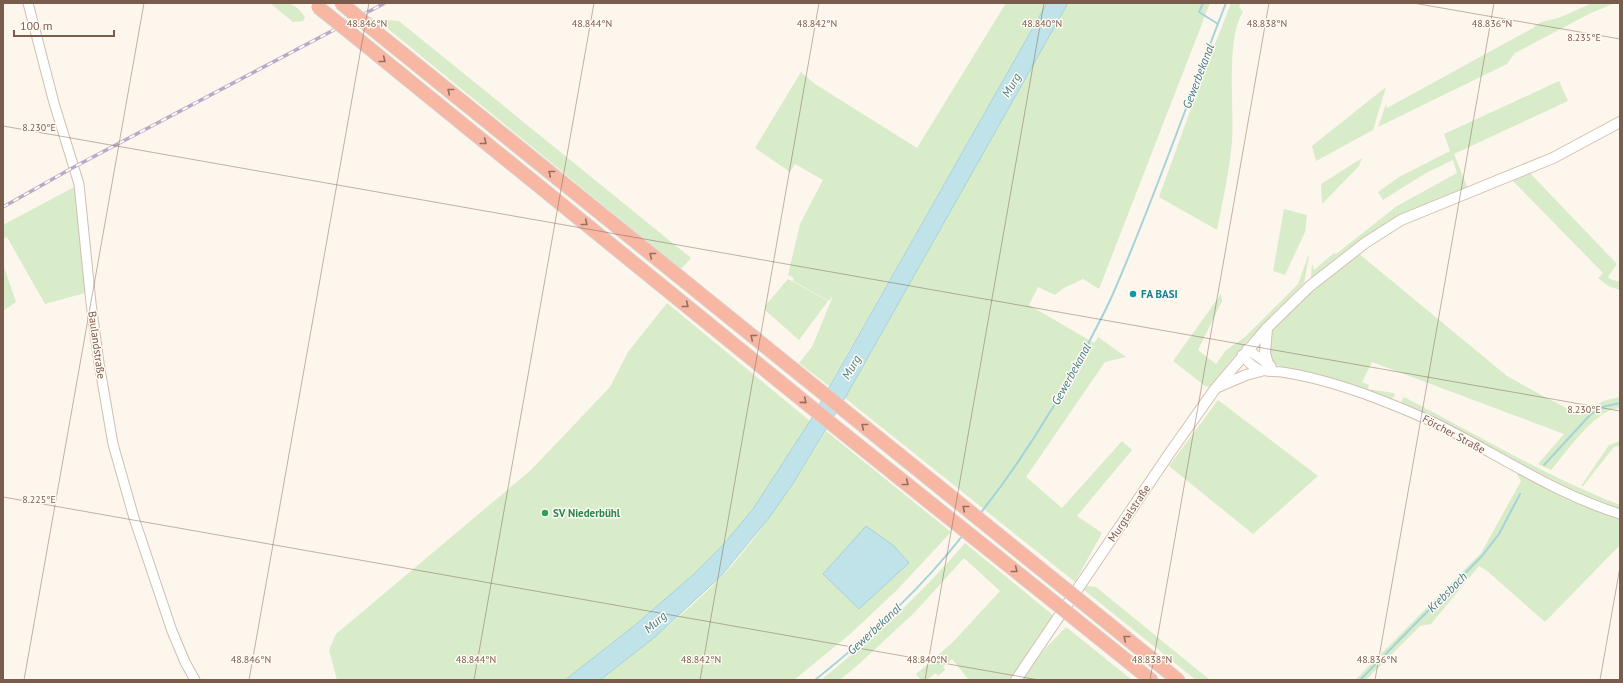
<svg xmlns="http://www.w3.org/2000/svg" width="1623" height="683" font-family="'PT Sans',sans-serif">
<style>
.green{fill:#d8ecc9}
.water{fill:#bfe3e8;stroke:#a5d3da}
.lines{fill:none;stroke-linecap:round;stroke-linejoin:round}
.stream{stroke:#a5d3da;stroke-width:2}
.tertiary-casing{stroke:#d1beb0;stroke-width:11}
.secondary-casing{stroke:#d6c0b0;stroke-width:12}
.motorway-casing{stroke:#dad1cd;stroke-width:15}
.tertiary{stroke:#fff;stroke-width:9}
.secondary{stroke:#fff;stroke-width:10}
.motorway{stroke:#f7b7a3;stroke-width:13}
.rail-casing{stroke:#b9a8c9;stroke-width:3.5}
.rail{stroke:#fffaf3;stroke-width:2;stroke-dasharray:6;stroke-linecap:butt}
.motorway-bridge-casing{stroke:#dad1cd;stroke-width:15;stroke-linecap:butt}
.motorway-bridge{stroke:#f7b7a3;stroke-width:13}
.oneway{stroke:#936e5e}
.ticks{fill:none;stroke:#7a5c4d;stroke-width:1;stroke-opacity:0.45}
.culture-dot{fill:#0f9aa8;stroke:#fffaf3;stroke-width:1.5}
.leisure-dot{fill:#2e9e5b;stroke:#fffaf3;stroke-width:1.5}
.labels{text-anchor:middle;dominant-baseline:central;stroke-width:3;stroke-linejoin:round;paint-order:stroke}
.culture-label{font-size:11px;font-weight:bold;fill:#0d838f;stroke:#fffaf3;text-anchor:start}
.street-label{font-size:11px;fill:#7a5c4d;stroke:#fffaf3}
.leisure-label{font-size:11px;font-weight:bold;fill:#27864d;stroke:#fffaf3;text-anchor:start}
.water-label{font-size:12px;font-style:italic;fill:#437c86;stroke:#fffaf3}
.ticks-label{font-size:10px;text-anchor:middle;fill:#7a5c4d;stroke:#fffaf3;stroke-width:3;stroke-linejoin:round;paint-order:stroke}
</style>
<rect width="100%" height="100%" fill="#fdf6ec"/>
<g class="green">
<path d="M270 3C288 3 294 1 305 17L303 21 293 22Z"/>
<path d="M1006 3H1047L829 386 799 363 812 347 833 296 829 301 793 281 794 278 788 275 800 224 823 180 795 164 790 172 755 148 801 72 815 84 917 148Z"/>
<path d="M1068 3H1210L1099 289 1083 279 1064 288 1055 295 1038 287 1029 305 1094 343 1098 337 1126 357 1105 362 1026 477 1062 508 1122 441 1132 450 1077 516 1102 533 1075 582 845 398Z"/>
<path d="M1231 3H1241L1239 7 1243 12C1225 39 1235 108 1232 142 1229 172 1223 201 1217 230L1159 197 1205 70Z"/>
<path d="M1592 3H1615L1589 14 1515 53 1507 64 1378 127 1386 104 1387 108 1533 28C1542 19 1552 21 1563 16 1573 12 1583 7 1592 3Z"/>
<path d="M376 19 399 21 691 258 681 269Z"/>
<path d="M1559 81 1568 101 1454 154 1468 189C1439 200 1410 210 1384 225 1358 240 1335 259 1312 277H1311L1312 263 1314 270 1334 253 1336 254 1397 206 1457 173 1453 160 1426 173 1383 200 1378 192 1399 177 1450 151 1444 134Z"/>
<path d="M1386 87 1373 130 1316 161 1312 146Z"/>
<path d="M1362 158 1359 166 1322 204 1321 184Z"/>
<path d="M1528 171 1617 264 1608 277 1610 279 1620 282V290L1608 286 1598 278 1603 273 1511 179Z"/>
<path d="M76 186 82 218 85 293 45 304 7 237 3 239V225Z"/>
<path d="M1284 209 1307 215 1305 232 1285 275 1273 271Z"/>
<path d="M1358 253 1507 376 1543 396 1580 415 1603 401 1620 397V408C1595 409 1567 452 1551 470L1538 464 1564 434 1372 362 1362 382 1369 385 1368 389 1394 393 1395 396 1390 400 1291 370 1277 365 1271 359 1267 350 1270 333 1330 272Z"/>
<path d="M1308 256H1309L1304 283 1247 341 1209 387 1205 386 1173 361 1221 294 1222 301 1198 350 1216 364 1226 350 1245 337 1298 284Z"/>
<path d="M3 264 16 302 3 311Z"/>
<path d="M788 279 828 301 799 340 765 310V306Z"/>
<path d="M667 303 810 421 753 509 723 545 694 574 634 626 565 680H337L329 650 336 634 531 470 610 387 628 352Z"/>
<path d="M1404 397C1476 434 1545 476 1620 505V510L1580 496 1402 404 1401 401Z"/>
<path d="M1218 400 1318 476 1253 534 1169 466Z"/>
<path d="M826 431 951 532 897 590 849 635 794 680H600C642 647 685 615 722 576 763 532 794 482 826 431Z"/>
<path d="M1620 441V446L1614 447 1583 486H1581L1609 445Z"/>
<path d="M1519 473 1620 518V545L1545 622 1486 570 1479 566 1431 624 1420 626 1366 680H1355L1481 553 1521 481 1517 474Z"/>
<path d="M965 543 1054 616 1009 680H969L952 659 943 667 945 670 938 676 936 673 927 680H921L916 674 953 642 1000 591 964 558 915 612 859 664 840 680H821C872 638 922 594 965 543Z"/>
<path d="M1087 586 1096 587 1210 680H1196L1084 590Z"/>
<path d="M1066 627 1132 680H1022L1043 651Z"/>
</g>
<g class="water">
<path d="M1047 3H1068L845 398 792 485 769 518 721 576 655 637 600 680H565L634 626 694 574 723 545 753 509 810 421Z"/>
<path d="M866 526 894 546 909 563 859 609 823 574Z"/>
</g>
<g class="lines">
<g class="stream">
<path d="M1203 3 1199 12 1218 24"/>
<path d="M1544 465 1590 415 1602 407 1620 403"/>
<path d="M979 515C1021 462 1057 404 1088 344 1096 328 1105 312 1112 296 1154 200 1188 100 1226 3"/>
<path d="M815 680C869 637 920 590 963 535"/>
<path d="M1360 680 1482 556 1499 534 1520 494"/>
</g>
<g class="tertiary-casing">
<g id="tertiary">
<path d="M28 3 54 103 79 184 91 303 99 363 113 444 134 518 172 631 185 662 195 680"/>
<path d="M1247 349 1271 366"/>
<path d="M1242 355C1247 361 1253 368 1261 370 1267 372 1275 371 1282 372 1309 376 1336 384 1362 393 1389 403 1417 414 1443 427 1502 457 1556 494 1620 514"/>
</g>
</g>
<g class="secondary-casing">
<g id="secondary">
<path d="M1267 328 1265 353 1268 364"/>
<path d="M1218 387 1246 375 1261 371"/>
<path d="M1016 680 1169 454 1215 389 1267 328 1310 286 1365 243 1401 220 1553 158 1620 122"/>
</g>
</g>
<g class="motorway-casing">
<g id="motorway">
<path d="M370 27 1063 587"/>
<path d="M353 35 838 429 1054 602"/>
<path d="M1083 603 1178 680"/>
<path d="M1074 618 1151 680"/>
</g>
</g>
<use href="#tertiary" class="tertiary"/>
<use href="#secondary" class="secondary"/>
<use href="#motorway" class="motorway"/>
<g class="rail-casing">
<path id="rail" d="M3 207 74 167 385 3"/>
</g>
<use href="#rail" class="rail"/>
<g class="motorway-bridge-casing">
<g id="motorway-bridge">
<path d="M341 3 370 27"/>
<path d="M318 7 353 35"/>
<path d="M1063 587 1083 603"/>
<path d="M1054 602 1074 618"/>
</g>
</g>
<use href="#motorway-bridge" class="motorway-bridge"/>
</g>
<defs><path id="oneway-chevron" d="M-2-3.5L2.5 0L-2 3.5" fill="none" stroke-width="1.6" stroke-linecap="round" stroke-linejoin="round"/></defs>
<g class="oneway">
<use href="#oneway-chevron" transform="translate(383 60) rotate(39)"/>
<use href="#oneway-chevron" transform="translate(450 91) rotate(-141)"/>
<use href="#oneway-chevron" transform="translate(484 142) rotate(39)"/>
<use href="#oneway-chevron" transform="translate(551 173) rotate(-141)"/>
<use href="#oneway-chevron" transform="translate(585 223) rotate(39)"/>
<use href="#oneway-chevron" transform="translate(652 255) rotate(-141)"/>
<use href="#oneway-chevron" transform="translate(686 305) rotate(39)"/>
<use href="#oneway-chevron" transform="translate(753 337) rotate(-141)"/>
<use href="#oneway-chevron" transform="translate(804 401) rotate(40)"/>
<use href="#oneway-chevron" transform="translate(864 426) rotate(-141)"/>
<use href="#oneway-chevron" transform="translate(906 483) rotate(38)"/>
<use href="#oneway-chevron" transform="translate(965 508) rotate(-141)"/>
<use href="#oneway-chevron" transform="translate(1015 570) rotate(39)"/>
<use href="#oneway-chevron" transform="translate(1126 638) rotate(-141)"/>
</g>
<path class="ticks" d="M1413 3 1620 39M3 126 1620 411M3 497 1039 680M24 680 144 3M249 680 369 3M474 680 594 3M700 680 819 3M925 680 1044 3M1150 680 1269 3M1375 680 1494 3M1600 680 1620 567"/>
<circle class="culture-dot" cx="1133" cy="294" r="4"/>
<circle class="leisure-dot" cx="545" cy="513" r="4"/>
<g class="labels">
<g class="culture-label">
<text x="1141" y="294">FA BASI</text>
</g>
<g class="street-label">
<text transform="translate(97 345) rotate(82)">Baulandstraße</text>
<text transform="translate(1454 434) rotate(28)">Förcher Straße</text>
<text transform="translate(1129 513) rotate(-56)">Murgtalstraße</text>
</g>
<g class="leisure-label">
<text x="553" y="513">SV Niederbühl</text>
</g>
<g class="water-label">
<text transform="translate(1198 76) rotate(-69)">Gewerbekanal</text>
<text transform="translate(1011 85) rotate(-60)">Murg</text>
<text transform="translate(851 367) rotate(-60)">Murg</text>
<text transform="translate(1071 374) rotate(-61)">Gewerbekanal</text>
<text transform="translate(1447 592) rotate(-45)">Krebsbach</text>
<text transform="translate(655 622) rotate(-41)">Murg</text>
<text transform="translate(874 629) rotate(-43)">Gewerbekanal</text>
</g>
</g>
<g class="ticks-label">
<text x="367" y="27">48.846°N</text>
<text x="592" y="27">48.844°N</text>
<text x="817" y="27">48.842°N</text>
<text x="1042" y="27">48.840°N</text>
<text x="1267" y="27">48.838°N</text>
<text x="1492" y="27">48.836°N</text>
<text x="1584" y="41">8.235°E</text>
<text x="39" y="131">8.230°E</text>
<text x="1584" y="413">8.230°E</text>
<text x="39" y="503">8.225°E</text>
<text x="251" y="663">48.846°N</text>
<text x="476" y="663">48.844°N</text>
<text x="701" y="663">48.842°N</text>
<text x="927" y="663">48.840°N</text>
<text x="1152" y="663">48.838°N</text>
<text x="1377" y="663">48.836°N</text>
</g>
<rect width="1623" height="683" fill="none" stroke="#7a5c4d" stroke-width="8"/>
<path d="M14 30v6h100v-6" fill="none" stroke="#7a5c4d" stroke-width="2"/>
<text x="20" y="30" font-size="12" fill="#7a5c4d" stroke="#fffaf3" stroke-width="3" paint-order="stroke">100 m</text>
</svg>
